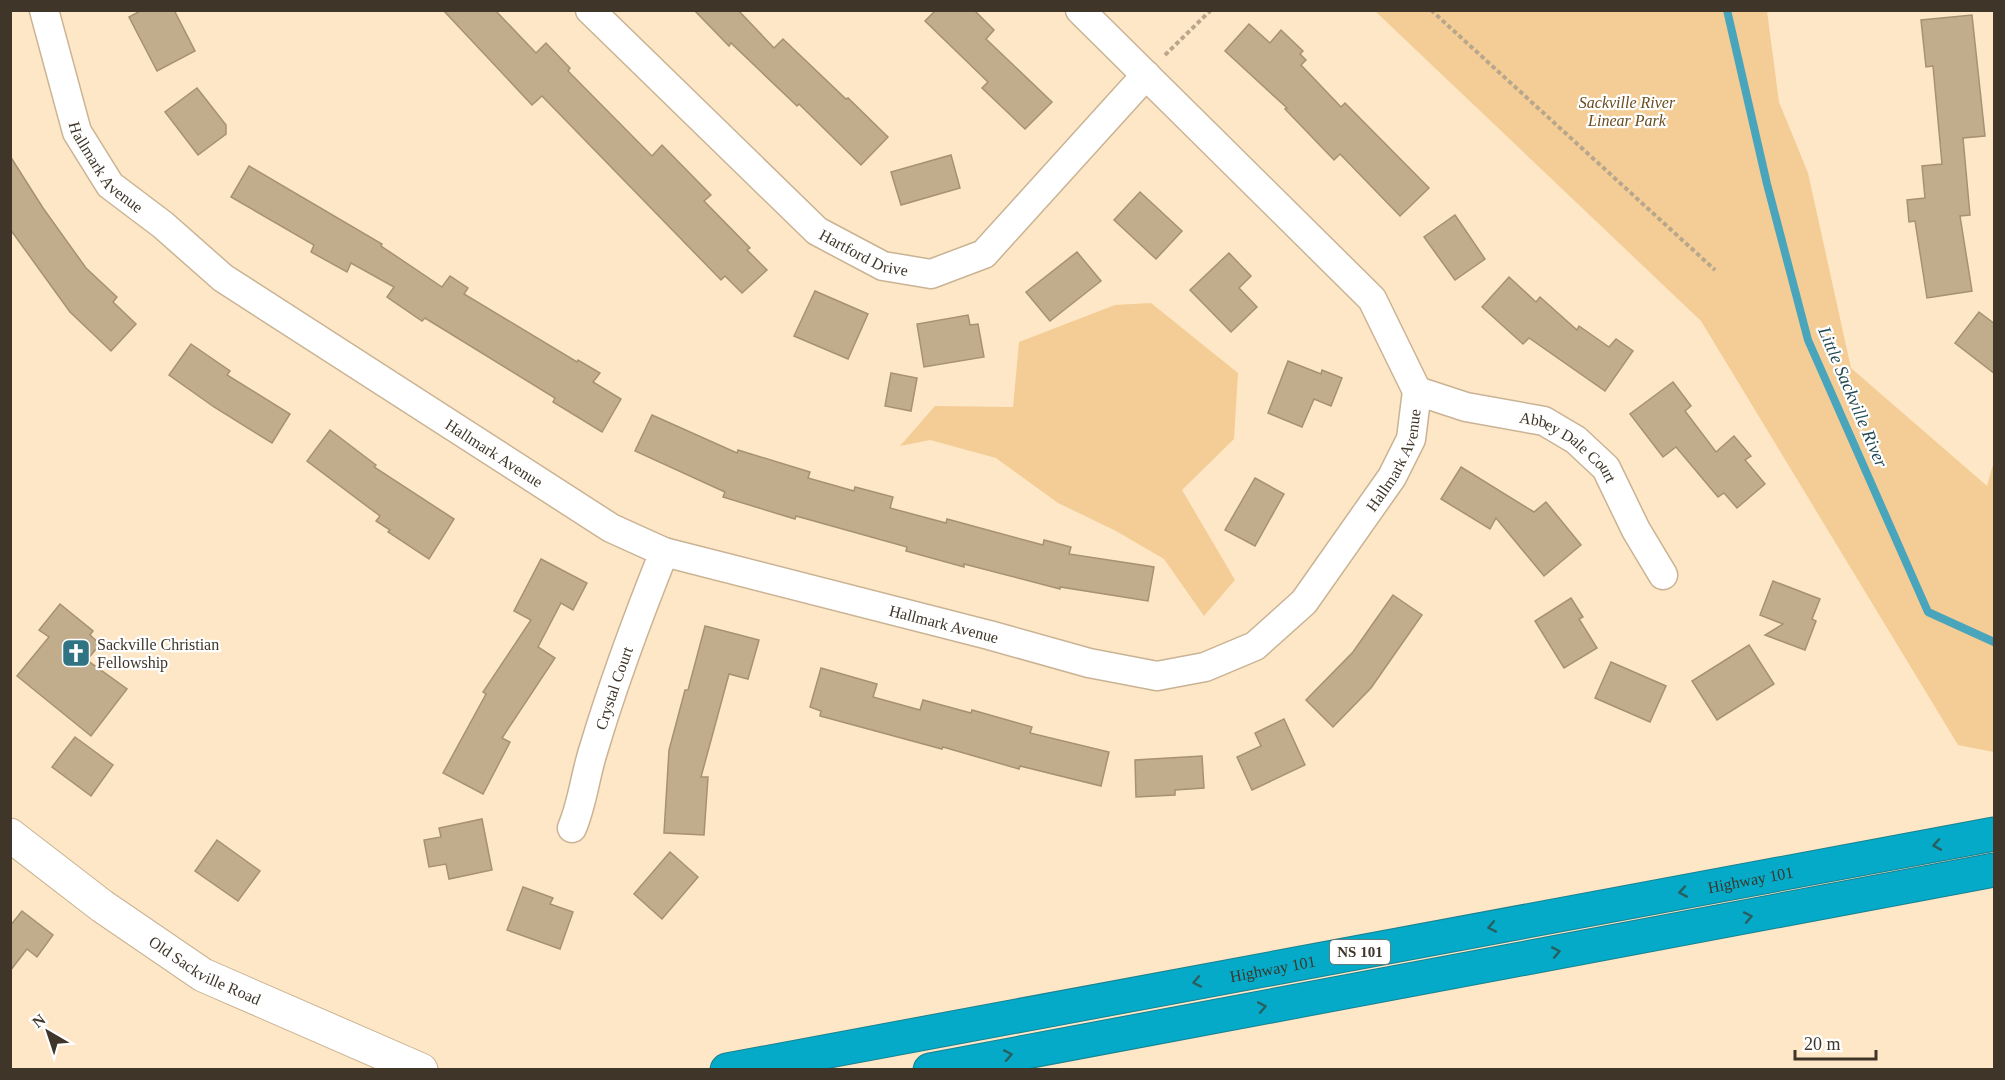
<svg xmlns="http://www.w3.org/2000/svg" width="2005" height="1080" font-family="Georgia,serif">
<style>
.green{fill:#f3cd95}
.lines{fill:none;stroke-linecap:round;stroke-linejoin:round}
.stream{stroke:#49a5bb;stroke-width:8}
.building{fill:#c1ac8c;stroke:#a69173;stroke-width:1.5}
.minor-casing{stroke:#c9b394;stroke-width:31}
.tertiary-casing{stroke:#c9b394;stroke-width:35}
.motorway-casing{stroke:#198190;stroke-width:35}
.path{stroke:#b9a78d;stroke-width:4;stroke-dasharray:4.5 3;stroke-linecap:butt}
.minor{stroke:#fff;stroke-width:28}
.tertiary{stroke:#fff;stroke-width:33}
.motorway{stroke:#04aac7;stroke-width:33}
.oneway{stroke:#2a5f60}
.labels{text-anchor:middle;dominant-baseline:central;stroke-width:4.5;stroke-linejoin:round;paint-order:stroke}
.shield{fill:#fff;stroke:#797269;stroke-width:1.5}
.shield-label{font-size:15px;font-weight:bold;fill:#3f3629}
.park-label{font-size:16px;font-style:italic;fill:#694c1e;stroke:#fff}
.street-label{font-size:16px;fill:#3f3629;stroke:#fff}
.poi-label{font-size:16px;fill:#3f3629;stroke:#fff;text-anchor:start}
.water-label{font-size:18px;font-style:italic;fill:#1f4852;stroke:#fff}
</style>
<rect width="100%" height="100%" fill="#fee7c6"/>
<g class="green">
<path d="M1375 11H1767L1779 102 1808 173 1851 368 1987 486 1994 461V752L1958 745 1701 321Z"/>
<path d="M1151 303 1238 373 1234 439 1182 490 1235 580 1204 616 1164 559 1116 531 1058 503 996 458 930 440 900 446 935 406 1013 407 1019 342 1115 305Z"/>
</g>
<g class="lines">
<path class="stream" d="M1727 10 1767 184 1808 340 1928 612 1994 642"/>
</g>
<g class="building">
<path d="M142 10H174L195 51 157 71 129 17Z"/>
<path d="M443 10H495L536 53 546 43 570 68 568 71 652 156 662 145 711 195 704 201 750 248 747 250 767 270 742 293 725 276 721 280 542 96 532 105Z"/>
<path d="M694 10H738L774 48 783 39 846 99 848 98 888 137 861 165 799 104 797 106 731 43 729 46Z"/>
<path d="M936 10H974L994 30 986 39 1052 102 1025 129 982 88 988 82 925 21Z"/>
<path d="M1972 15 1985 136 1963 138 1970 215 1960 216 1972 291 1927 298 1915 221 1909 222 1907 200 1925 198 1922 166 1942 164 1933 66 1926 67 1921 20Z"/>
<path d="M1249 24 1270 43 1281 30 1303 51 1300 54 1306 60 1301 65 1341 107 1345 103 1429 188 1400 216 1340 154 1334 160 1285 109 1287 108 1225 51Z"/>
<path d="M197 88 226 125V134L198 155 165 112Z"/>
<path d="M951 155 960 188 901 205 891 172Z"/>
<path d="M10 156 43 208 86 268 117 297 113 302 136 324 111 351 70 312 10 229Z"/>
<path d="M249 166 382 244 381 246 442 287 450 276 468 288 464 294 577 362 578 360 600 373 593 382 621 399 602 432 553 402 555 398 425 318 422 321 387 297 394 287 351 263 347 272 311 252 314 245 231 197Z"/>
<path d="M1140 192 1182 231 1156 259 1114 220Z"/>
<path d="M1455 215 1485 259 1455 280 1424 237Z"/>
<path d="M1077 252 1101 281 1050 321 1026 292Z"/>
<path d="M1229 253 1251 276 1239 288 1257 307 1231 332 1190 290Z"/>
<path d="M1509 277 1536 302 1540 297 1577 330 1579 326 1609 347 1616 339 1633 351 1605 391 1529 338 1523 344 1482 307Z"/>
<path d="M815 291 868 314 848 359 794 336Z"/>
<path d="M1979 312 1995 324V374L1955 343Z"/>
<path d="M968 315 970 325 978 324 984 357 924 367 917 324Z"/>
<path d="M191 344 230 371 227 375 290 414 272 443 214 407 169 375Z"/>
<path d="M1288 361 1321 374 1322 370 1342 378 1331 406 1314 399 1302 427 1268 413Z"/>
<path d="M891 373 917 378 911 411 885 406Z"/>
<path d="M1673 382 1691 406 1685 411 1716 452 1734 436 1751 456 1745 460 1765 484 1737 508 1724 493 1718 497 1676 447 1663 457 1630 414Z"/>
<path d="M652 415 737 453 738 450 810 472 808 478 854 491 855 487 893 497 890 508 946 523 947 519 1043 545 1044 540 1071 547 1069 554 1154 567 1148 601 1060 587V589L964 564V567L906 551 907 547 796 516 795 519 723 497 725 492 635 451Z"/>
<path d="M330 430 376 465 374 467 454 519 429 559 388 532 390 530 376 521 380 516 307 461Z"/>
<path d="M1461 467 1534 512 1546 502 1581 545 1544 576 1496 518 1490 529 1441 499Z"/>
<path d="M1255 478 1284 494 1255 546 1225 530Z"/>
<path d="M541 559 587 583 573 610 561 603 538 647 555 658 502 738 510 742 483 794 443 773 486 694 483 692 531 620 514 611Z"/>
<path d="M1773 581 1820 599 1812 619 1816 621 1805 650 1765 635 1783 624 1760 615Z"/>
<path d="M1393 595 1422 615 1371 688 1333 727 1306 700 1353 652Z"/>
<path d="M1571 598 1583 617 1579 619 1597 648 1564 668 1535 621Z"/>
<path d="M60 604 93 631 90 635 100 644 87 660 127 689 91 736 17 676 49 637 39 630Z"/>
<path d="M705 626 759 640 748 679 729 674 701 777H708L704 835 664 833 669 750 685 690H688Z"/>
<path d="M1749 645 1774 684 1717 720 1692 681Z"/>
<path d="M1611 662 1666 686 1650 722 1595 698Z"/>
<path d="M821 668 877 684 873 697 920 710 923 700 971 713 972 710 1032 727 1030 733 1109 752 1101 786 1020 766 1019 769 943 747 942 749 820 716 821 711 810 707Z"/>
<path d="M1284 719 1305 765 1252 790 1237 757 1261 746 1255 733Z"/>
<path d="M75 737 113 765 91 796 52 767Z"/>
<path d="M1202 756 1204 788 1175 790V795L1136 797 1135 760Z"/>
<path d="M482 819 492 870 449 879 446 864 429 867 424 840 441 837 439 828Z"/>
<path d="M217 840 260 871 238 901 195 871Z"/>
<path d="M670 852 698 877 662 919 634 894Z"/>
<path d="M523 887 553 898 550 904 573 912 560 949 507 930Z"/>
<path d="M22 911 53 935 37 957 27 949 10 971V926Z"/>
</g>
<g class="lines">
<g class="minor-casing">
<g id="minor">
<path id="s1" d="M44 10 77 132 110 185 163 225 223 278 611 528 664 552 989 635 1089 663 1157 676 1205 667 1255 646 1304 602 1392 477 1411 439 1417 391 1372 299 1080 10"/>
<path id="s2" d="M590 10 817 231 883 266 931 274 984 254 1146 75"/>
<path id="s3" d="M1417 391 1466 407 1544 421 1576 440 1606 468 1636 530 1663 575"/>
<path id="s4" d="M572 828C583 802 585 775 594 748 614 681 638 617 664 552"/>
</g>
</g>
<g class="tertiary-casing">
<g id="tertiary">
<path id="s5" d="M10 835 102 906 203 975 421 1070"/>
</g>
</g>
<g class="motorway-casing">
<g id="motorway">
<path id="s6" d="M727 1070 1994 834"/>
<path d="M930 1070 1994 870"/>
</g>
</g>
<g class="path">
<path d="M1431 10 1715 270"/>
<path d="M1165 55 1211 10"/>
</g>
<use href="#minor" class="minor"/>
<use href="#tertiary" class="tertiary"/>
<use href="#motorway" class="motorway"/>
</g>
<defs><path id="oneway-chevron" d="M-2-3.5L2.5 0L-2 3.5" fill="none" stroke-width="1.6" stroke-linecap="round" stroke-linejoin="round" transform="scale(1.5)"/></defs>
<g class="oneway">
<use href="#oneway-chevron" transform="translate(1937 845) rotate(170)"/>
<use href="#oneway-chevron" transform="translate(1683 892) rotate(170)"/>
<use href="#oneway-chevron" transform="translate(1748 917) rotate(-11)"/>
<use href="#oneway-chevron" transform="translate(1492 927) rotate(169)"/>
<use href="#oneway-chevron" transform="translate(1556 952) rotate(-11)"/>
<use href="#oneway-chevron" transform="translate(1197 982) rotate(169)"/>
<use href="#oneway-chevron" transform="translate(1262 1007) rotate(-11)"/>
<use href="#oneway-chevron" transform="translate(1008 1055) rotate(-11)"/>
</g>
<defs>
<g id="church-square" transform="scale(1.5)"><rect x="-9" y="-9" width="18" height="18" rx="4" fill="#307484" stroke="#fff"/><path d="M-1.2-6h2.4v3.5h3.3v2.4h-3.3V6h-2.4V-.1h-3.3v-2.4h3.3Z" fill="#fff"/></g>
</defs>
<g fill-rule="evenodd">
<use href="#church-square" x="76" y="653"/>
</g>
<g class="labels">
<rect class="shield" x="1330" y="940" width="60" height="24" rx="4.5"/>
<g class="shield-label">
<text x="1360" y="952">NS 101</text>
</g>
<g class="park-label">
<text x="1627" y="102">Sackville River<tspan x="1627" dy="18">Linear Park</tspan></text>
</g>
<g class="street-label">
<text stroke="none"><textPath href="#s1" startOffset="172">Hallmark Avenue</textPath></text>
<text stroke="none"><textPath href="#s2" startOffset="369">Hartford Drive</textPath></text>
<text stroke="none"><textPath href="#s3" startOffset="165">Abbey Dale Court</textPath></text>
<text stroke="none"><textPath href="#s1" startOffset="658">Hallmark Avenue</textPath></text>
<text stroke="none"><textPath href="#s1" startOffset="1702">Hallmark Avenue</textPath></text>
<text stroke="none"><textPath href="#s1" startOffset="1144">Hallmark Avenue</textPath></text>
<text stroke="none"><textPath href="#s4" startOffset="146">Crystal Court</textPath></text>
<text stroke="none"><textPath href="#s6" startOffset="1041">Highway 101</textPath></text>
<text stroke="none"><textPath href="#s6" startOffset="555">Highway 101</textPath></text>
<text stroke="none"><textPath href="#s5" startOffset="238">Old Sackville Road</textPath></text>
</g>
<g class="poi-label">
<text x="97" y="644">Sackville Christian<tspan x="97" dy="18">Fellowship</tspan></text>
</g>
<g class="water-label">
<text transform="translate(1853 397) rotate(67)">Little Sackville River</text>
</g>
</g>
<rect width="2005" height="1080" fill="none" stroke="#3f3629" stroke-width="24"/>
<g transform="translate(48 1032) rotate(321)" stroke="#ffffff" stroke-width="4.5" paint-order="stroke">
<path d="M0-4.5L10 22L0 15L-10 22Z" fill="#3f3629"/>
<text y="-9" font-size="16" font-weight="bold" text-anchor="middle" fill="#3f3629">N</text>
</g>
<path d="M1795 1050v9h81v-9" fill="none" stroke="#3f3629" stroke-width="3"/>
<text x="1804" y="1050" font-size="18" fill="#3f3629" stroke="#ffffff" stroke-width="4.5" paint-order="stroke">20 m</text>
</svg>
